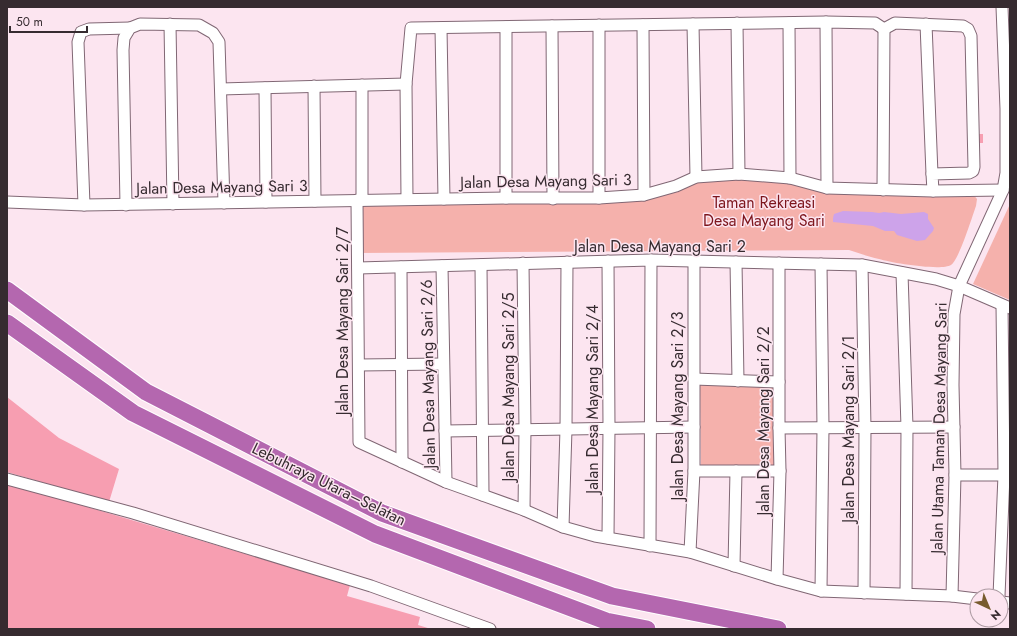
<svg xmlns="http://www.w3.org/2000/svg" width="1017" height="636" font-family="Jost,sans-serif">
<style>
.green{fill:#f5b1ac}
.water{fill:#cda3ea}
.building{fill:#f79eb1}
.lines{fill:none;stroke-linecap:round;stroke-linejoin:round}
.minor-casing{stroke:#806774;stroke-width:13}
.highway-casing{stroke:#fff;stroke-width:19}
.minor{stroke:#fff;stroke-width:11}
.highway{stroke:#b467af;stroke-width:17}
.labels{text-anchor:middle;dominant-baseline:central;stroke-width:3;stroke-linejoin:round;paint-order:stroke}
.street-label{font-size:16px;fill:#362b30;stroke:#fce5f0}
.park-label{font-size:16px;fill:#7d151c;stroke:#fce5f0}
</style>
<rect width="100%" height="100%" fill="#fce5f0"/>
<g class="green">
<path d="M767 172 826 191 972 193 977 199 976 206C972 217 959 260 951 265 941 271 892 263 879 259 869 257 859 253 849 250L357 253 356 197 638 195 696 174Z"/>
<path d="M1010 204V300L973 284Z"/>
<path d="M700 384 774 387V466H701Z"/>
</g>
<path class="water" d="M843 211 872 212 879 213 884 212 901 214 924 212 928 214V219L934 228 933 231 925 240 917 241 897 235 894 231H885L873 226 833 222V218L834 214Z"/>
<g class="building">
<rect x="979" y="134" width="4" height="9"/>
<path d="M7 397 59 438 119 469 109 502 7 472Z"/>
<path d="M7 483 350 585 347 596 420 617 418 625 431 629H7Z"/>
</g>
<g class="lines">
<g class="minor-casing">
<g id="minor">
<path d="M826 22 827 188"/>
<path d="M737 23 739 174"/>
<path d="M789 23 790 178"/>
<path d="M170 24 173 204"/>
<path d="M693 24 696 177"/>
<path d="M926 24 932 174"/>
<path d="M599 25V198"/>
<path d="M643 25 644 195"/>
<path d="M552 26 553 199"/>
<path d="M506 27V198"/>
<path d="M441 28 444 199"/>
<path d="M884 29 895 23 963 26 968 29 971 36 974 167 973 171 969 173 932 174 933 191"/>
<path d="M362 85V200"/>
<path d="M314 86 315 201"/>
<path d="M265 88 266 202"/>
<path d="M221 89 406 84"/>
<path d="M883 190 884 29"/>
<path d="M407 199 406 84 411 28 826 22 875 23 884 29"/>
<path d="M357 200 359 442 446 482 524 510 563 527 595 536 690 552 777 579 821 591 952 596 977 599"/>
<path d="M7 202 84 205 506 198H599L644 195 676 186 696 177 739 174 790 178 827 188 933 191 1003 190"/>
<path d="M84 205 78 42 81 32 89 29 130 28"/>
<path d="M126 205 123 50 124 38 130 28 140 24 199 25 213 33 219 42 224 203"/>
<path d="M736 262 738 381"/>
<path d="M523 263 525 429 524 510"/>
<path d="M481 265 483 495"/>
<path d="M862 265 865 428 864 593"/>
<path d="M442 266 446 482"/>
<path d="M401 267 402 462"/>
<path d="M358 268 651 260 862 265 936 279 959 286 1010 308"/>
<path d="M902 273 907 427 906 594"/>
<path d="M359 365 443 364"/>
<path d="M694 379 779 382"/>
<path d="M779 428 954 427"/>
<path d="M445 431 694 427"/>
<path d="M694 471H780"/>
<path d="M955 475H1009"/>
<path d="M7 479 133 513 371 586 490 629"/>
<path d="M563 527 566 429 567 262"/>
<path d="M608 538 609 428 608 261"/>
<path d="M650 546 651 260"/>
<path d="M690 552 694 471V261"/>
<path d="M734 566 736 471"/>
<path d="M777 579 780 471 779 428V263"/>
<path d="M821 591 823 428 821 264"/>
<path d="M952 596 955 475 953 385 954 314 959 286 1003 190 1006 173V109L1002 7"/>
<path d="M999 596 1004 475 1002 305"/>
<path d="M1001 602 1010 603"/>
</g>
</g>
<g class="highway-casing">
<g id="highway">
<path d="M7 290 146 392 382 513 612 596 778 629"/>
<path d="M7 323 133 413 375 534 606 621 647 629"/>
</g>
</g>
<use href="#minor" class="minor"/>
<use href="#highway" class="highway"/>
</g>
<g class="labels">
<g class="street-label">
<text transform="translate(546 181) rotate(-1)">Jalan Desa Mayang Sari 3</text>
<text transform="translate(222 187) rotate(-1)">Jalan Desa Mayang Sari 3</text>
<text x="660" y="246">Jalan Desa Mayang Sari 2</text>
<text transform="translate(342 321) rotate(-90)">Jalan Desa Mayang Sari 2/7</text>
<text transform="translate(428 374) rotate(-91)">Jalan Desa Mayang Sari 2/6</text>
<text transform="translate(508 387) rotate(-90)">Jalan Desa Mayang Sari 2/5</text>
<text transform="translate(592 399) rotate(-90)">Jalan Desa Mayang Sari 2/4</text>
<text transform="translate(677 406) rotate(-90)">Jalan Desa Mayang Sari 2/3</text>
<text transform="translate(763 421) rotate(-90)">Jalan Desa Mayang Sari 2/2</text>
<text transform="translate(939 428) rotate(-89)">Jalan Utama Taman Desa Mayang Sari</text>
<text transform="translate(848 429) rotate(-90)">Jalan Desa Mayang Sari 2/1</text>
<text transform="translate(329 484) rotate(26)">Lebuhraya Utara–Selatan</text>
</g>
<g class="park-label">
<text x="764" y="202">Taman Rekreasi<tspan x="764" dy="18">Desa Mayang Sari</tspan></text>
</g>
</g>
<rect width="1017" height="636" fill="none" stroke="#362b30" stroke-width="16"/>
<g transform="translate(989 608) rotate(136)"><circle r="19" fill="#fce5f0" stroke="#ad9ba3"/>
<path d="M0-3L7 15L0 10L-7 15Z" fill="#775b2e"/>
<text y="-6" font-size="11" font-weight="bold" text-anchor="middle" fill="#362b30">N</text>
</g>
<path d="M10 26v6h77v-6" fill="none" stroke="#362b30" stroke-width="2"/>
<text x="16" y="26" font-size="12" fill="#362b30" stroke="#fce5f0" stroke-width="3" paint-order="stroke">50 m</text>
</svg>
